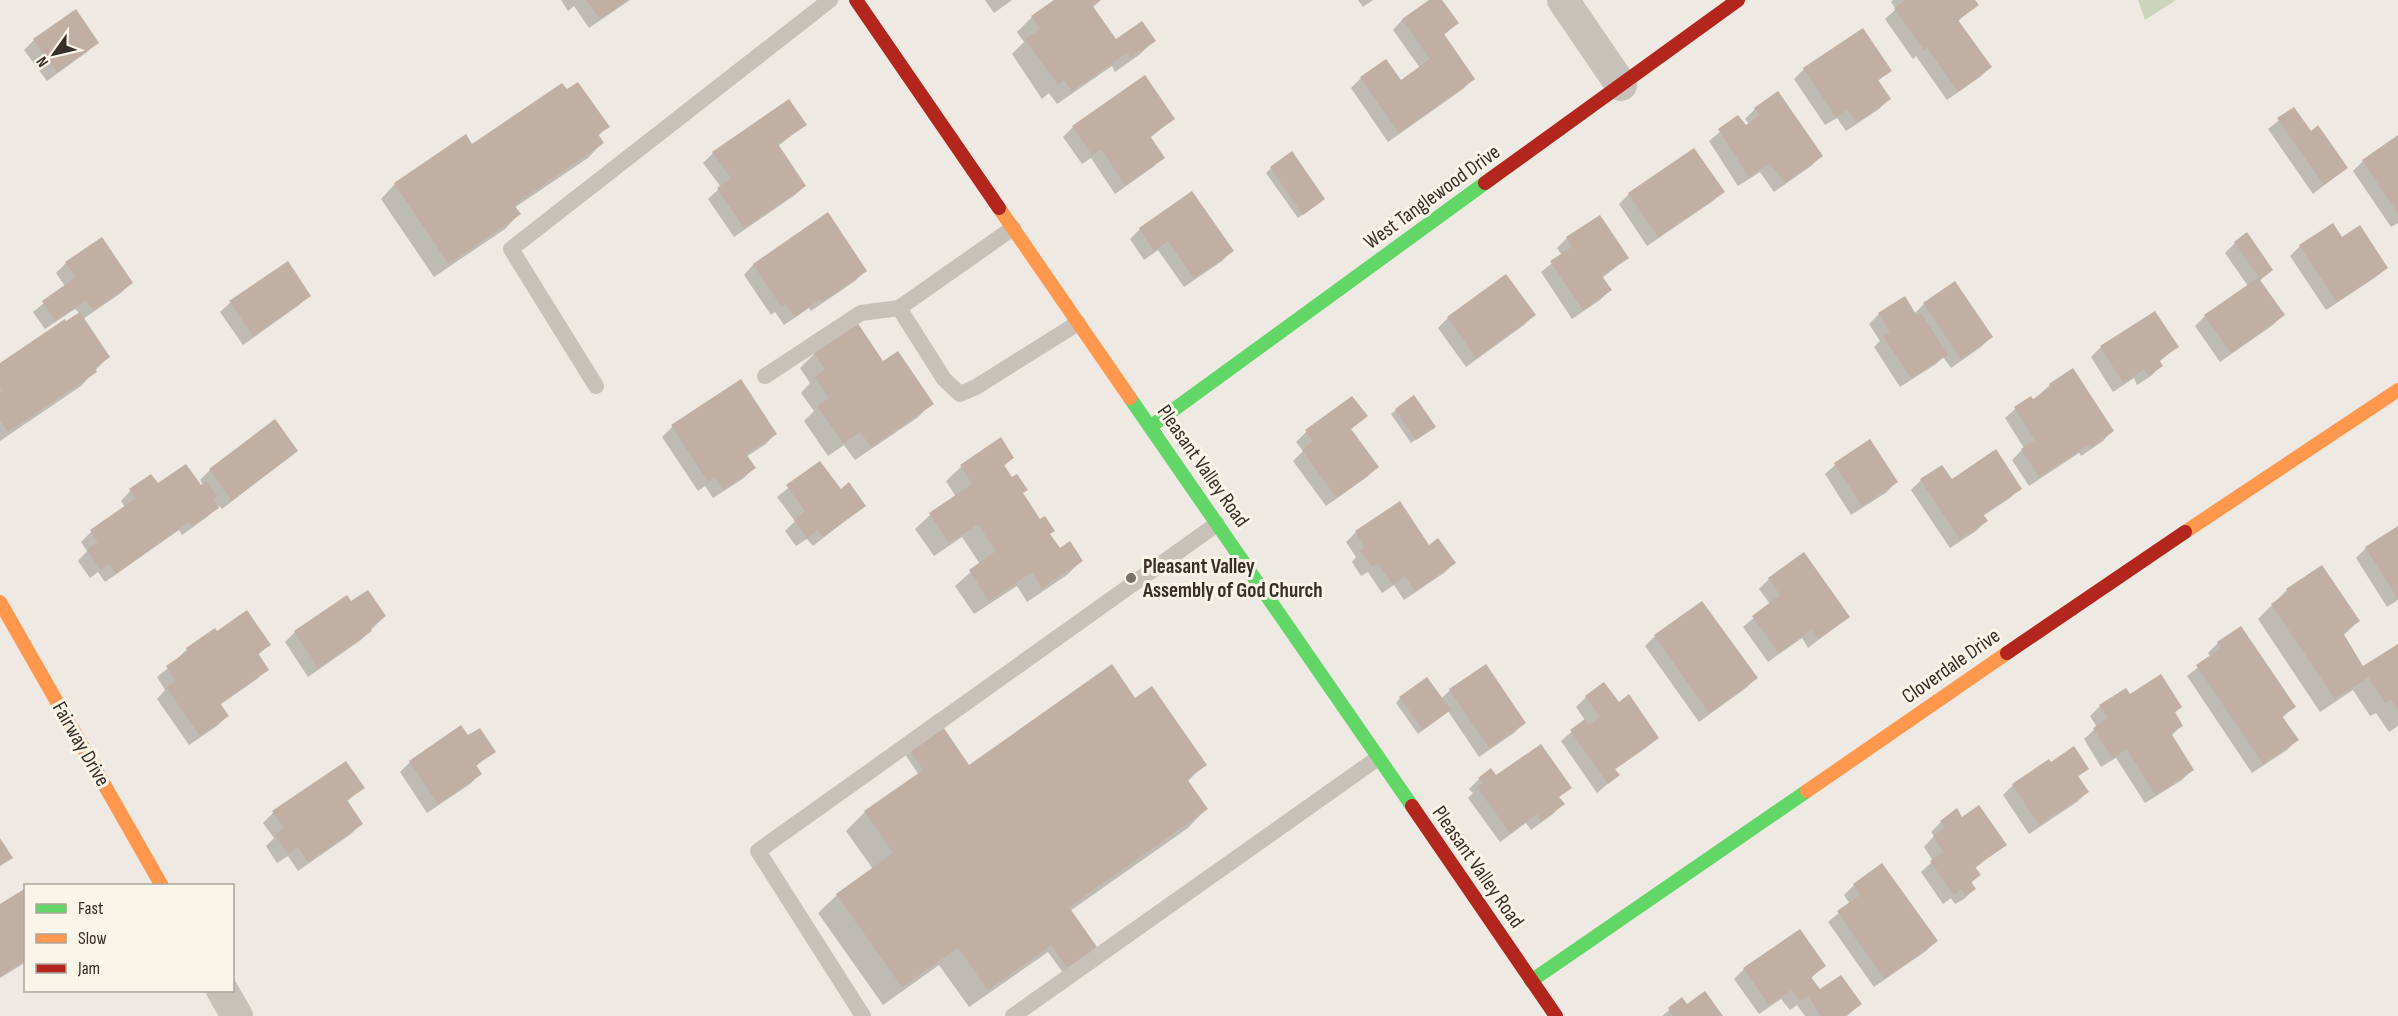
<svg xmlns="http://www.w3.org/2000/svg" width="2398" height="1016" font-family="'Sofia Sans Condensed',sans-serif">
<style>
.green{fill:#cdd4bc}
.shadow{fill:#0003}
.building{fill:#c2afa3}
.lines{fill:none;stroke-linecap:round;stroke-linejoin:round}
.lane{stroke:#c7c1ba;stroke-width:16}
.street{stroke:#c7c1ba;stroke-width:32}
.fast{stroke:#63d668;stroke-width:14}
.slow{stroke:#ff974d;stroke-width:14}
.jam{stroke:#b3261e;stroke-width:14}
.poi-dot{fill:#787069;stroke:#faf4e9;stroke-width:2}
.labels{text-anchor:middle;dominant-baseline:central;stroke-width:6;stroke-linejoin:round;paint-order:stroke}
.street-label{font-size:21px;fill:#382f28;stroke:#faf4e9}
.poi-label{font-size:21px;font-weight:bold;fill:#382f28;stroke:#faf4e9;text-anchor:start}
</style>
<rect width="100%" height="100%" fill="#eee9e2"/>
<path class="green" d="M2138 0H2176L2145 20Z"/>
<g class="shadow">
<path d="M561 0H630L589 28 574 6 568 11Z"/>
<path d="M985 0H1012L994 13Z"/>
<path d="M1057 0H1101L1092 8 1115 41H1154L1139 55 1115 72 1112 66 1057 104 1049 93 1042 99 1012 54 1024 42 1017 32 1032 17Z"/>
<path d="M1358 0H1373L1363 7Z"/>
<path d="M1432 0H1441L1457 23 1443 36 1473 79 1463 89 1388 142 1351 88 1361 78 1400 82 1420 68 1393 30 1402 20Z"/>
<path d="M1893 0H1973L1977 5 1958 21 1990 67 1980 77 1947 100 1916 56 1913 59 1885 19 1896 9 1891 2Z"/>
<path d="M34 40 97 42 87 52 47 81 24 50Z"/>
<path d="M1804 69 1890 70 1877 82 1889 99 1879 109 1846 131 1837 118 1825 125 1794 79Z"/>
<path d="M1755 109 1821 156 1811 166 1774 192 1760 172 1738 186 1709 141 1738 117 1746 127 1749 124 1745 119Z"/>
<path d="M2293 109 2310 133 2346 168 2313 194 2268 129Z"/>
<path d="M1173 119 1150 138 1163 157 1153 167 1115 194 1091 158 1082 164 1063 137 1073 127Z"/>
<path d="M805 125 778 146 805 186 795 195 734 237 708 199 721 187 703 163 713 153Z"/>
<path d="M608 127 598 136 602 143 588 158 514 208 519 214 505 229 434 277 381 199 395 184 472 146Z"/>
<path d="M2398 137V223L2391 227 2353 171 2363 161Z"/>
<path d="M1694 150 1723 191 1713 201 1647 246 1619 204 1629 194Z"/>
<path d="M1271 168 1319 203 1298 218 1266 173Z"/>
<path d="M827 214 865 271 855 281 811 311 809 308 784 325 775 312 771 315 744 275 753 265Z"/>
<path d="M1140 229 1232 251 1222 261 1184 287 1158 250 1144 260 1130 239Z"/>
<path d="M1567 238 1627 258 1602 278 1610 290 1600 300 1572 319 1541 272 1562 255 1557 248Z"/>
<path d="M2342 239 2386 268 2376 277 2326 310 2290 256 2300 246Z"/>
<path d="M2235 243 2271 270 2259 281 2283 315 2273 325 2220 362 2195 326 2205 316 2248 286 2225 253Z"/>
<path d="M66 263 131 283 121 293 83 319 108 357 81 386 0 441V365L80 314 75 309 45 329 33 312 65 286 56 273Z"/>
<path d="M309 295 299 305 243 345 220 312 230 303Z"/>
<path d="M1924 304 1991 337 1981 347 1951 368 1943 357 1936 364 1900 387 1874 347 1880 341 1869 324 1879 314H1914Z"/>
<path d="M2154 313 2177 347 2159 362 2161 366 2151 376 2137 385 2134 378 2113 392 2091 357 2101 347Z"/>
<path d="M1534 315 1524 325 1466 367 1438 328 1448 318Z"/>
<path d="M856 324 883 363 932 403 917 418 855 460 844 445 828 456 804 421 814 411 801 393 810 383 800 368 814 354Z"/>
<path d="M2072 370 2112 431 2103 441 2081 456 2079 453 2029 486 2012 460 2024 448 2005 418 2015 409 2030 398 2032 401 2050 385Z"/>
<path d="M741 381 775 434 766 444 746 457 754 468 744 478 713 498 705 486 698 491 662 437 672 427Z"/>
<path d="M1352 398 1366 416 1350 430 1377 467 1367 477 1326 506 1293 461 1303 451 1296 442 1306 432Z"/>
<path d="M1396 410 1429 431 1411 443 1391 414Z"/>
<path d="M1001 439 1013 457 1004 466 1021 494 1059 550 1081 561 1067 575 1027 602 1017 586 974 614 955 586 980 564 962 537 934 556 915 529 930 515 956 497 946 481 961 467Z"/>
<path d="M1870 441 1896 482 1887 492 1851 515 1825 474 1835 465Z"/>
<path d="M296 451 222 509 219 506 207 517 182 535 179 530 105 582 98 572 90 578 78 561 87 551 81 542 91 532 125 507 121 501 130 491 157 485 200 487 203 485 200 480 210 470Z"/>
<path d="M819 463 840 491 864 506 813 546 807 539 796 546 785 531 795 521 777 497Z"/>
<path d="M1921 480H1951L2020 488 2010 498 1983 516 1986 521 1976 531 1950 548 1911 490Z"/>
<path d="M1399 503 1429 547 1454 563 1444 573 1404 600 1394 585 1382 593 1368 572 1361 576 1352 562 1356 557 1346 542 1356 532Z"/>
<path d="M2398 527V600L2387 607 2356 558 2366 548Z"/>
<path d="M2322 568 2358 621 2343 636 2363 668 2398 647V726L2389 732 2376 713 2370 716 2353 690 2320 712 2258 619 2287 590Z"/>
<path d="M1769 579 1848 617 1808 648 1802 638 1768 662 1743 627 1770 604 1759 589Z"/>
<path d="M346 597 351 604 385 616 361 640 308 677 285 642 295 632Z"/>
<path d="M1702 603 1756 678 1746 688 1699 722 1645 646 1655 636Z"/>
<path d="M216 633 269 645 258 655 267 669 257 679 220 705 227 716 217 726 189 745 157 699 165 690 157 677 178 660 177 659 187 649Z"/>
<path d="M2218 643 2294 707 2282 718 2297 740 2287 750 2252 773 2187 676 2211 657 2208 653Z"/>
<path d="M1450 690 1524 723 1514 733 1479 757 1448 711 1418 734 1396 703 1400 698 1441 699Z"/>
<path d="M2129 696 2180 707 2174 714 2181 726 2171 736 2192 770 2182 780 2145 803 2116 758 2101 767 2084 739 2097 727 2090 716 2100 706Z"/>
<path d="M1586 697 1619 704 1657 737 1647 747 1614 770 1618 775 1597 793 1561 741 1585 720 1576 707Z"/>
<path d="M1135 700 1205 764 1187 782 1206 809 1188 828 1070 911 1069 981 1048 952 969 1007 939 965 883 1005 818 913 837 895 873 869 846 831 865 812 919 775 898 744 969 767Z"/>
<path d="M494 751 475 767 480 774 470 784 427 813 400 772 410 762Z"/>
<path d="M2051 764 2087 768 2077 778 2087 792 2077 802 2029 834 2003 795 2013 785Z"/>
<path d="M1495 778 1570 787 1558 798 1563 804 1553 814 1531 830 1526 823 1500 842 1468 798 1473 793 1469 789 1479 779Z"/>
<path d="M363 788 346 802 361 824 351 834 298 871 288 856 277 863 266 846 274 838 263 823 273 813Z"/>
<path d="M1962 819 2005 844 1974 869 1979 875 1970 884 1974 889 1964 899 1955 904 1951 898 1943 904 1921 872 1933 861 1924 847 1934 836 1931 832 1941 822Z"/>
<path d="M1854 885 1936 941 1926 951 1874 987 1828 922 1850 904 1844 895Z"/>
<path d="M26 890V962L0 978V906Z"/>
<path d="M1824 966 1810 979 1820 991 1860 1004 1847 1016H1805L1797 1005 1790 1010 1781 999 1759 1014 1734 979 1744 969Z"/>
<path d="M1682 1000 1687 1006 1721 1016H1662Z"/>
</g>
<g class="building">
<path d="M586 0H628L600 19Z"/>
<path d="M1054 0H1100L1092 5 1116 39 1142 21 1156 41 1130 58 1127 53 1072 91 1064 80 1058 85 1025 39 1040 29 1031 16Z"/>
<path d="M1429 0H1442L1459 23 1444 34 1475 79 1399 133 1360 77 1386 59 1401 80 1430 59 1402 19Z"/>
<path d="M1906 0H1975L1979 5 1958 20 1992 67 1958 92 1927 47 1924 50 1894 8Z"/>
<path d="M76 9 99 43 57 72 33 39Z"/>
<path d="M1863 28 1892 71 1878 80 1891 99 1857 122 1847 109 1836 117 1803 68Z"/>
<path d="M1145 75 1175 119 1150 136 1165 158 1125 185 1101 149 1092 155 1072 126Z"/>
<path d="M578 82 610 127 598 134 604 143 514 205 521 214 449 264 394 183 466 134 472 144 562 83 567 89Z"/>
<path d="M1778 91 1823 156 1785 183 1770 163 1749 177 1718 129 1738 115 1746 125 1760 115 1754 108Z"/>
<path d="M789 99 807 125 778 144 806 186 744 228 717 188 731 178 712 152Z"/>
<path d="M2294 107 2311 131 2318 125 2348 168 2324 185 2277 118Z"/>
<path d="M2398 135V214L2362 160Z"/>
<path d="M1694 148 1725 192 1658 237 1628 193Z"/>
<path d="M1292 151 1325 199 1303 215 1270 167Z"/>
<path d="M1192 191 1234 251 1194 278 1168 241 1154 251 1139 228Z"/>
<path d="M828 212 867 271 822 302 820 299 795 317 785 303 781 306 753 264Z"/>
<path d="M1600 215 1629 258 1602 276 1612 290 1583 310 1550 261 1572 247 1566 237Z"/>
<path d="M2333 223 2342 237 2360 225 2388 268 2337 302 2299 245Z"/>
<path d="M2247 232 2273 270 2260 280 2285 315 2231 353 2204 315 2259 277 2234 242Z"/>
<path d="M102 237 133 283 94 310 86 300 55 321 42 301 76 277 65 262Z"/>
<path d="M288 261 311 296 253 336 229 301Z"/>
<path d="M1506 274 1536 315 1476 358 1447 317Z"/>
<path d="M1955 281 1993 337 1961 359 1923 303Z"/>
<path d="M1905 296 1917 316 1921 313 1948 355 1911 378 1883 336 1890 332 1878 313Z"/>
<path d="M2155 311 2179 347 2159 360 2163 366 2148 376 2144 369 2123 383 2100 346Z"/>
<path d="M80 312 110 357 95 368 97 372 8 432 0 420V393L2 392 0 389V363L65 319 66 321Z"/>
<path d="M857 322 883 361 898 351 934 404 871 447 860 432 843 443 817 406 829 398 815 377 825 369 813 352Z"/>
<path d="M2073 368 2114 431 2091 447 2089 444 2039 477 2021 449 2035 440 2014 407 2031 396 2033 399 2051 387 2049 384Z"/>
<path d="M741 379 777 434 746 454 756 468 723 490 715 477 708 482 671 425Z"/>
<path d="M1414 395 1436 427 1416 440 1395 409Z"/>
<path d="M1352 396 1368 416 1351 429 1379 467 1337 498 1302 450 1313 441 1305 430Z"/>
<path d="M275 419 298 451 232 501 209 469Z"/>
<path d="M1001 437 1014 458 1004 465 1012 477 1017 474 1028 490 1023 493 1040 519 1045 516 1055 531 1050 534 1060 548 1070 541 1083 561 1042 588 1032 572 989 601 969 570 996 551 978 524 949 543 929 513 972 484 960 465Z"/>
<path d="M1870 439 1898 482 1862 506 1834 463Z"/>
<path d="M1996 449 2022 489 1983 514 1988 521 1960 539 1920 479 1942 465 1952 479Z"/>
<path d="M820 461 841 489 849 482 866 506 823 537 818 530 807 538 794 520 805 511 786 485Z"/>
<path d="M186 464 201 485 206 481 217 496 213 499 219 508 192 526 189 522 116 574 109 563 101 570 87 550 98 542 90 530 136 498 129 489 151 474 158 483Z"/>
<path d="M1400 501 1429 545 1438 538 1456 563 1415 591 1405 576 1393 585 1378 563 1372 567 1360 551 1365 547 1355 531Z"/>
<path d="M2398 526V599L2365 547Z"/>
<path d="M1804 552 1850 617 1819 639 1812 629 1779 653 1752 616 1780 595 1768 578Z"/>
<path d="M2322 565 2360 621 2343 633 2363 666 2398 644V710L2391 699 2385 703 2368 677 2335 699 2271 604 2288 592 2286 589Z"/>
<path d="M368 590 386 616 370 627 372 631 318 668 294 631 347 595 351 601Z"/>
<path d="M1702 601 1758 678 1709 713 1654 635Z"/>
<path d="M247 610 271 645 258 653 269 670 220 703 229 716 200 736 166 687 176 681 166 666 188 651 186 648 215 628 217 631Z"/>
<path d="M2241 626 2296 707 2282 716 2299 740 2263 764 2196 665 2221 648 2217 642Z"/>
<path d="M1112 664 1135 698 1152 686 1207 765 1187 779 1208 809 1069 907 1104 957 1074 978 1051 945 988 990 958 948 902 987 836 894 893 853 864 811 923 770 902 739 935 715 969 765Z"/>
<path d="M1486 664 1526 723 1489 748 1449 689Z"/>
<path d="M2161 674 2182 707 2175 712 2183 726 2171 733 2194 770 2155 795 2127 749 2112 758 2093 728 2108 718 2099 705 2126 688 2130 694Z"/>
<path d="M1427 677 1451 710 1423 730 1399 697Z"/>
<path d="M1604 682 1619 702 1629 694 1659 738 1615 769 1620 775 1608 784 1570 730 1585 719 1589 725 1600 717 1585 696Z"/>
<path d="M461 725 468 735 480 728 496 752 476 765 482 774 438 804 409 761Z"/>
<path d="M1541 744 1572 788 1559 797 1565 804 1541 821 1537 814 1510 833 1477 787 1483 783 1478 778 1491 768 1496 775Z"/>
<path d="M2074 746 2089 769 2078 776 2089 792 2039 825 2012 784 2049 759 2051 762Z"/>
<path d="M346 761 365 788 347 800 363 824 308 862 298 847 288 854 275 835 284 828 272 811Z"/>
<path d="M1979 805 2007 845 1975 867 1981 875 1971 882 1976 889 1966 896 1961 889 1954 895 1930 861 1944 852 1933 836 1945 827 1940 821 1957 808 1962 817Z"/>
<path d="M0 838 13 858 0 866Z"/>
<path d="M1882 863 1938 941 1884 979 1837 911 1860 895 1853 884Z"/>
<path d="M26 888V960L0 976V904Z"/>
<path d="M1800 929 1826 966 1811 977 1820 989 1841 975 1862 1004 1845 1016H1821L1808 996 1800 1001 1792 990 1769 1005 1743 968Z"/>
<path d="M1705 991 1723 1016H1673L1668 1008 1682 997 1687 1004Z"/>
</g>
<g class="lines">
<g class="lane">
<path d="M1013 228 899 308 944 379 960 394 976 387 1078 323"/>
<path d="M765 376 861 313 899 308"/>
<path d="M596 386 511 249 830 0"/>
<path d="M863 1016 758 851 1217 524"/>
<path d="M1013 1016 1378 758"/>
</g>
<g class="street">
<path d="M1563 0 1621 85"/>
<path d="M222 990 237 1016"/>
</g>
<g class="fast">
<path d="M1130 398 1412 806"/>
<path d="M1150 427 1485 183"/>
<path d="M1531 981 1807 791"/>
</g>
<g class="slow">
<path d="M999 208 1130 398"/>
<path d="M2185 532 2398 390"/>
<path d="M0 602 162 886"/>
<path d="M1807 791 2007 653"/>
</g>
<g class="jam">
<path d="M856 0 999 208"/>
<path d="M1485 183 1738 0"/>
<path d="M2007 653 2185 532"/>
<path d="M1412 806 1556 1016"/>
</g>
</g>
<circle class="poi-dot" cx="1131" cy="578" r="6"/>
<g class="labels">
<g class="street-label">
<text transform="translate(1432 197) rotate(-36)">West Tanglewood Drive</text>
<text transform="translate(1203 466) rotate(55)">Pleasant Valley Road</text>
<text transform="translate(1951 666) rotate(-35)">Cloverdale Drive</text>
<text transform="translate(81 744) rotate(60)">Fairway Drive</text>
<text transform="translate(1478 867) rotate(55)">Pleasant Valley Road</text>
</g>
<g class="poi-label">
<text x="1143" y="566">Pleasant Valley<tspan x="1143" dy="24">Assembly of God Church</tspan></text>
</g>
</g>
<rect x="24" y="884" width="210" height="108" fill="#faf4e9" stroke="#aca59c" stroke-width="1.5"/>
<rect x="36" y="904" width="30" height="9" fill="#63d668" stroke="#aca59c" stroke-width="1.5"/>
<text x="78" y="914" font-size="18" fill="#382f28">Fast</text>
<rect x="36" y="934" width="30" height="9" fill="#ff974d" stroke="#aca59c" stroke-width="1.5"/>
<text x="78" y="944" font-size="18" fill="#382f28">Slow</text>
<rect x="36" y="964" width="30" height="9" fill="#b3261e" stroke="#aca59c" stroke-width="1.5"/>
<text x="78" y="974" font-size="18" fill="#382f28">Jam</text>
<g transform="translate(54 54) rotate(236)" stroke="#faf4e9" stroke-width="4.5" paint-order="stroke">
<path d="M0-4.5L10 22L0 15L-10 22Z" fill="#382f28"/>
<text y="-9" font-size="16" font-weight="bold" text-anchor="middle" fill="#382f28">N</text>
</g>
</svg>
